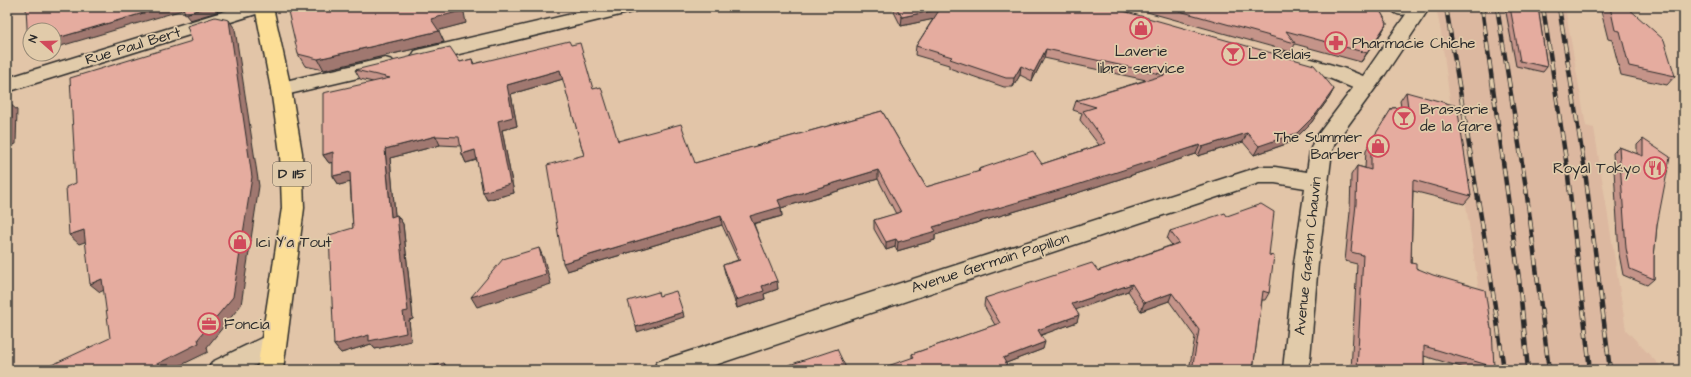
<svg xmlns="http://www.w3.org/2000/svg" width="1691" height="377" font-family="'Architects Daughter',sans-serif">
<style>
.built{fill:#dcb8a0}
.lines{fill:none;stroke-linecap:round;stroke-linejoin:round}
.lane-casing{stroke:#2b2b2b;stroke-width:3}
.street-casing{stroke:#2b2b2b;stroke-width:3}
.secondary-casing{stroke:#2b2b2b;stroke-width:3}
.primary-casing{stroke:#2b2b2b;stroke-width:3}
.lane{fill:#e1cbaa;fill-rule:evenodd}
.street{fill:#e1cbaa;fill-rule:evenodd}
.secondary{fill:#e1cbaa;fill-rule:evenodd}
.primary{fill:#fcde96;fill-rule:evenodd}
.rail-casing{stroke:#2b2b2b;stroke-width:4.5}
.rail{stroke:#e1cbaa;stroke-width:3;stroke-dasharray:9;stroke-linecap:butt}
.wall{fill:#c59489;stroke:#2b2b2b}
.shaded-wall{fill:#a0786f;stroke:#2b2b2b}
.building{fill:#e5ac9f;stroke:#2b2b2b}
.labels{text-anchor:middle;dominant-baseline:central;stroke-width:3.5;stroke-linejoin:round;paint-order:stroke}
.shield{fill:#e1cbaa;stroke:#625b51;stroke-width:1}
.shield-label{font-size:14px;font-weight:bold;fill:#2b2b2b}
.poi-label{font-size:15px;fill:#2b2b2b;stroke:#e1cbaa;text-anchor:start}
.street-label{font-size:15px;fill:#2b2b2b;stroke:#e1cbaa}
</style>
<rect width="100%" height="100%" fill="#e2c5a8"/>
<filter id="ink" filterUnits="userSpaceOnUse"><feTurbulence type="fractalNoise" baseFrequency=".025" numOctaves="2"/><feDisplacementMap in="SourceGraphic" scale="8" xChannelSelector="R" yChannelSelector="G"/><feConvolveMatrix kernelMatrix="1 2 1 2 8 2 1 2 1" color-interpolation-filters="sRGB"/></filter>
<g filter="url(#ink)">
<path class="built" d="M1436 7H1565L1586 126 1594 128 1626 330 1664 370H1491L1449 93 1441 32Z"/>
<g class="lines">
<g class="lane-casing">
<path id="lane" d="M1390 7H1406L1409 11 1407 14C1399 16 1394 14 1390 7Z"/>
</g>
<g class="street-casing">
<g id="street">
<path d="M238 7H268L266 11 7 92V78Z"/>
<path d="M602 7H637L635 11 628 13 422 63 415 61 412 56 415 51 422 49Z"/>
<path d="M1411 7H1430L1384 76 1335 143 1332 151 1318 263 1309 370H1283L1294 263 1305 188 1275 183H1259L700 370H653L657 362 666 359 1259 167H1275L1307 172 1310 151 1314 140 1353 88 1329 78 1280 64 1277 59 1280 54 1287 52 1343 68 1363 76Z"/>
<path d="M385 58 392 60 395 65 392 70 281 96 274 94 271 89 274 84 281 82Z"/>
</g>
</g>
<g class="secondary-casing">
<path id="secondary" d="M274 332 283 335 286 343 283 351 246 370H208L212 362Z"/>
</g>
<g class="primary-casing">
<path id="primary" d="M255 7H273L291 89 302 153 304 208 283 370H257L282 208 280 153 271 89Z"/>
</g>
<use href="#lane" class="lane"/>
<use href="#street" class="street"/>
<use href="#secondary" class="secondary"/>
<use href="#primary" class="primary"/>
<g class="rail-casing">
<g id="rail">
<path d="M1446 7 1489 265 1504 370"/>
<path d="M1482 7 1519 279 1528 370"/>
<path d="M1497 7 1526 188 1549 370"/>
<path d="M1543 7 1567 167 1590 370"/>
<path d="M1559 7 1585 171 1610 370"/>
</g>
</g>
<use href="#rail" class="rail"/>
</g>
<g class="wall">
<path d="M894 7H1109L1334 89 1329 98 1311 123 1292 142 1254 155 1243 142 1198 156 1196 154 1077 193 935 235V240L897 251 895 247 886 250 874 229V220L896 214 878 179 781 208 782 216 754 224 778 289 764 294 765 299 737 308 725 273 723 265 738 260 722 225 567 271 584 155 563 79 511 94 517 126 502 130 514 193 487 200 483 192 477 160 466 163 462 154 461 146 440 145 390 158 395 216 397 215 403 224 413 319 409 320 411 341 375 349 371 344 341 353 334 345 353 228 350 182 339 185 333 176V162L329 163 323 155 373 82 360 79 355 70 460 62 472 59 474 64 571 45 593 89 618 141 695 163 882 111 926 187 978 172 979 169 1042 164 1099 145 1080 120 1082 113 1073 110 1076 101 1146 80 1044 58 1032 81 1020 75 1013 87H1004L949 68V65L915 55 916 46 933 19 901 26 894 12Z"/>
<path d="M1129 7H1378L1387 23 1382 32 1361 62 1295 44 1291 52Z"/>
<path d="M1505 7H1538L1547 67 1543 72 1516 66Z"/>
<path d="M1600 7H1627L1675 76 1667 85 1621 75 1612 40 1608 39Z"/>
<path d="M466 23 438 30 444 42 324 70 305 66 298 54Z"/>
<path d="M1406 92 1471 196 1464 204 1413 191 1411 263 1416 268 1494 367 1490 370H1471L1424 356V370H1351L1357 264 1345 261 1350 212 1351 175 1357 166 1365 168 1366 150 1392 108 1401 107 1400 101Z"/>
<path d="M1643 139 1657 225 1654 257V279L1647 285 1623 275 1619 254 1613 153 1619 147 1637 154V145Z"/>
<path d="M1170 231 1269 255V293L1265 300H1262L1253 370H1189L1195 337 1169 301 1141 311 1128 291 1076 309 1077 322 1041 335 1043 349 1006 363 912 358V354L995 325 984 306 985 298 1098 271 1172 245 1167 239Z"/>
</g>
<g class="shaded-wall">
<path d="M164 7H185L186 9 54 48V39Z"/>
<path d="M206 7H222L217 12 190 20 185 14Z"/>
<path d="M460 7H463L466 23 436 31 431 19Z"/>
<path d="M940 9 939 18 901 26 902 17Z"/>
<path d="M229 20 235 29 259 186 241 305 207 347 208 352 171 370H145Z"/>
<path d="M1387 23 1382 32 1361 62Z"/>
<path d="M439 31 444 42 324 70 318 59Z"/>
<path d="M1046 49 1044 58 1032 81 1034 72Z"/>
<path d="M1021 66 1020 75 1013 87 1014 78Z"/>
<path d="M560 70 563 79 511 94 517 126 502 130 514 193 487 200 483 192 498 121 507 85Z"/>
<path d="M1334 89 1329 98 1311 123 1292 142 1254 155 1259 146Z"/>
<path d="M9 103 17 110 16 144 7 148Z"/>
<path d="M1247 133 1243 142 1198 156 1202 147Z"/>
<path d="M436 136 440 145 390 158 396 226 391 217 385 149Z"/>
<path d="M1200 145 1196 154 1077 193 935 235V240L897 251 898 242 933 227Z"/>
<path d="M475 150 479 159 466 163 462 154Z"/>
<path d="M333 152 339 161 329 163 323 155Z"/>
<path d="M878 170V179L781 208 782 216 752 224 750 216 778 200Z"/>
<path d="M350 172 355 181 339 185 333 176Z"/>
<path d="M397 215 403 224 413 319 409 320 411 341 375 349 371 344 341 353 334 345 403 312Z"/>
<path d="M721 216 722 225 567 271 563 263Z"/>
<path d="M84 230 93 239 79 244 69 235Z"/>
<path d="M896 239 895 247 886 250V242Z"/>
<path d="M539 248 544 259 551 284 477 307 471 297Z"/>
<path d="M102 279 111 287 100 292 90 284Z"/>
<path d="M777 281 778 289 764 294 765 299 737 308 736 300 762 286Z"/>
<path d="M1132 284 1128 291 1070 312 1072 304Z"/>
<path d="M1172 293 1169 301 1141 311 1144 303Z"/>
<path d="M683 312 684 317 637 332 636 327Z"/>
<path d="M1079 315 1077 322 1036 337 1038 330Z"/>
<path d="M1045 342 1043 349 1001 365 1003 358Z"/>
<path d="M444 363 448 369 449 370H446Z"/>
</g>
<g class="building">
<path d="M26 7H164L54 39V30H30V46L28 47Z"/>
<path d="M183 7H206L185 14Z"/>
<path d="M287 7H460L461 11 431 19 439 31 318 59 298 54Z"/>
<path d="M896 7H1109L1314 65 1334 89 1316 114 1297 133 1259 146 1247 133 1202 147 1200 145 1080 184 933 227 936 231 898 242 896 239 886 242 874 220 901 212 878 170 778 200 781 207 750 216 777 281 762 286 764 291 736 300 723 265 740 260 721 216 563 263 547 165 584 155 560 70 507 85 513 117 498 121 510 184 483 192 475 150 462 154 459 137 436 136 385 149 391 217 397 215 408 311 403 312 406 333 369 341V335L334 345 329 235 353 228 350 172 333 176V152L323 155V93L390 78 355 70 450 47 460 62 472 59 473 64 569 41 571 45 580 43 593 89 601 87 618 141 681 124 695 163 882 111 926 187 980 171 979 169 1033 151 1042 164 1106 143 1083 111 1096 107 1076 101 1165 75 1046 49 1034 72 1021 66 1014 78H1006L950 59 952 57 916 46 940 9 902 17Z"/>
<path d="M1165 7H1378L1387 23 1367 53 1286 31 1295 43Z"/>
<path d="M1510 7H1538L1547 67 1520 61Z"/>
<path d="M1610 7H1627L1664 40 1675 76 1629 66 1620 31 1615 30Z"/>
<path d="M215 17 229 20 252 177 233 297 198 339 199 343 145 370H41L110 338 102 279 90 284 84 230 69 235 66 187 76 183 70 78 192 41 187 26Z"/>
<path d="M1406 92 1457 106 1471 196 1413 180 1411 263 1416 264V268L1433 275 1485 290 1491 329H1492L1494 367 1424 346V370H1357L1363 255 1351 252 1356 204 1357 166 1371 170V141L1392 108 1408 107Z"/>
<rect x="7" y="103" width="2" height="34"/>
<path d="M1643 139 1670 157 1657 225 1654 257V279L1630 269 1626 248 1619 147 1643 156Z"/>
<path d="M1261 204 1274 212 1269 255 1274 256 1269 293 1263 291 1253 370H1192L1199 330 1172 293 1144 303 1132 284 1072 304 1079 315 1038 330 1045 342 1003 358 1010 370H876L914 357 912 354 1000 323 985 298 1092 263 1098 271 1179 243 1170 231 1225 213 1227 216Z"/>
<path d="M539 248 546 274 471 297 503 259Z"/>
<path d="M676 291 683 312 636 327 628 301 658 292 659 296Z"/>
<path d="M837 349 847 370H784L783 367Z"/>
<path d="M444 363 446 370H421Z"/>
</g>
</g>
<defs>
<g id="shop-ring" transform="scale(1.15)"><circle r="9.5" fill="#e1cbaa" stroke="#d1495b" stroke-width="1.5"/><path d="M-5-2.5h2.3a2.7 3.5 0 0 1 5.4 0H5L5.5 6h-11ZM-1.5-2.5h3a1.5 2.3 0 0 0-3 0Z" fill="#d1495b"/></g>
<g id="pharmacy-ring" transform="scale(1.15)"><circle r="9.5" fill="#e1cbaa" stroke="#d1495b" stroke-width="1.5"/><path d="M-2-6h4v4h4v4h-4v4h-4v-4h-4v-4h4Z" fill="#d1495b"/></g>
<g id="bar-ring" transform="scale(1.15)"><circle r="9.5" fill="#e1cbaa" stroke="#d1495b" stroke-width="1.5"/><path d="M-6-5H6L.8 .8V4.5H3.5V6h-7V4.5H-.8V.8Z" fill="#d1495b"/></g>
<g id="restaurant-ring" transform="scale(1.15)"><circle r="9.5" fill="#e1cbaa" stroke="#d1495b" stroke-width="1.5"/><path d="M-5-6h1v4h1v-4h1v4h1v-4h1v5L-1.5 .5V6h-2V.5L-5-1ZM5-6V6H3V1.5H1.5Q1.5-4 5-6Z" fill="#d1495b"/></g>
<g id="office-ring" transform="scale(1.15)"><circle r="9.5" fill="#e1cbaa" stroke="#d1495b" stroke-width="1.5"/><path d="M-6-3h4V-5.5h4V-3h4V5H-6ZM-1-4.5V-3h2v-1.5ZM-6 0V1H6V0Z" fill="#d1495b"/></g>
</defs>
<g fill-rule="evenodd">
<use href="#shop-ring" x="1141" y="28"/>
<use href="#pharmacy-ring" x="1336" y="43"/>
<use href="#bar-ring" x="1233" y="54"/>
<use href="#bar-ring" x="1404" y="118"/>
<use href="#shop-ring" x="1378" y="146"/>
<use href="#restaurant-ring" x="1655" y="168"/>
<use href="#shop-ring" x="240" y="242"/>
<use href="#office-ring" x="209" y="324"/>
</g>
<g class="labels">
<rect class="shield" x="273" y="162" width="38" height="24" rx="3"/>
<g class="shield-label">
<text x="292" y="174">D 115</text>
</g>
<g class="poi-label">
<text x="1352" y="43">Pharmacie Chiche</text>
<text x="1141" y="51" text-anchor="middle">Laverie<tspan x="1141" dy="17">libre service</tspan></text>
<text x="1248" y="54">Le Relais</text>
<text x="1420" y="109">Brasserie<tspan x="1420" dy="17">de la Gare</tspan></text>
<text x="1362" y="137" text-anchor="end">The Summer<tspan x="1362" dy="17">Barber</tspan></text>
<text x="1640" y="168" text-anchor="end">Royal Tokyo</text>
<text x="256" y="242">Ici Y'a Tout</text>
<text x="224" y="324">Foncia</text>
</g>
<g class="street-label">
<text transform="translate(133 46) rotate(-17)">Rue Paul Bert</text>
<text transform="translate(1308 256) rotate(-84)">Avenue Gaston Chauvin</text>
<text transform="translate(990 263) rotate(-18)">Avenue Germain Papillon</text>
</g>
</g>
<rect width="1691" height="377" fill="none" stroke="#e1cbaa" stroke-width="24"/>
<rect x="12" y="12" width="1667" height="353" fill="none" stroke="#2b2b2b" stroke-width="1.5" filter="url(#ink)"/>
<g transform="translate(42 42) rotate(290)"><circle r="19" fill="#e1cbaa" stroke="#988b77"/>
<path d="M0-3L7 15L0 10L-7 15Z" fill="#d1495b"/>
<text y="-6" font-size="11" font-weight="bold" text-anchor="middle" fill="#2b2b2b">N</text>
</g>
</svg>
